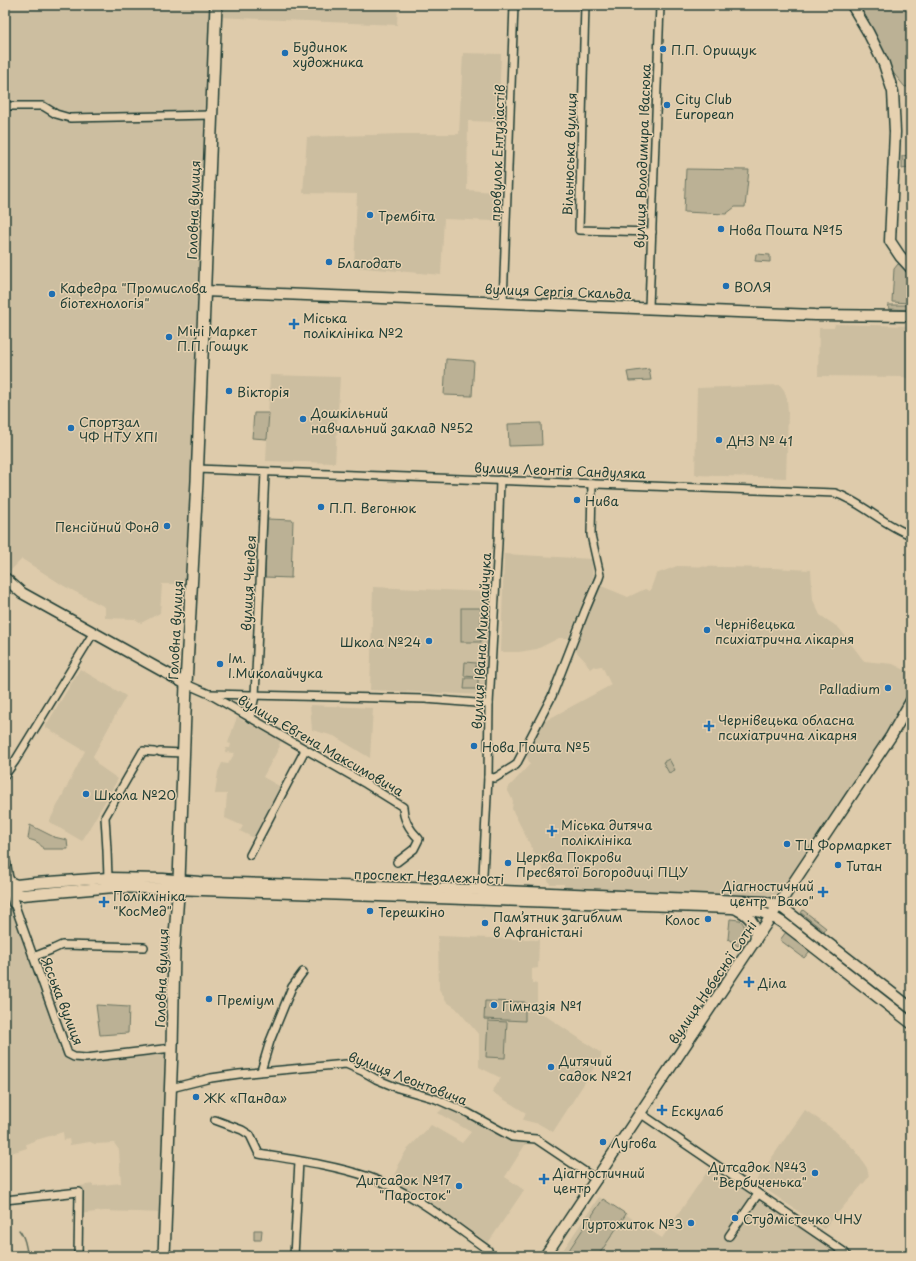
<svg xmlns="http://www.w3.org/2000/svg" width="916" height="1261" font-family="'Playpen Sans',sans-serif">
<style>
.built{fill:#ccbea0}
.green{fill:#bbb195;stroke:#6d7764}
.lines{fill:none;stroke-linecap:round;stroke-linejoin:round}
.stream{stroke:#616e5d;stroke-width:1.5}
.street-casing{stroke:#1f3d34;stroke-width:10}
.secondary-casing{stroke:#1f3d34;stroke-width:13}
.primary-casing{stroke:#1f3d34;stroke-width:14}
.street{stroke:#e6d1b0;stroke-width:7}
.secondary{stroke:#e6d1b0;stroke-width:10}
.primary{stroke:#e6d1b0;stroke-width:11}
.rail{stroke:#1f3d34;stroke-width:1.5;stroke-dasharray:6 3;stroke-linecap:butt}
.poi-dot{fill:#1f6fb2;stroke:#e6d1b0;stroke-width:1.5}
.labels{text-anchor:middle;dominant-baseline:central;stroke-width:3;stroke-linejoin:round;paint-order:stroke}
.poi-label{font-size:13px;fill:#1f3d34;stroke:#e6d1b0;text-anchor:start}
.street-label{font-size:13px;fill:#1f3d34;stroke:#e6d1b0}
</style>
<rect width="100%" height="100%" fill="#decbab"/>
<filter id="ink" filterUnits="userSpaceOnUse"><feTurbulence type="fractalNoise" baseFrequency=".025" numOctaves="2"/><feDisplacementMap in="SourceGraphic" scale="8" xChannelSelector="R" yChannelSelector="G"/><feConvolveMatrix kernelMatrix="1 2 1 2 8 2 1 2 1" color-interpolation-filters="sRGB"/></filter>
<g filter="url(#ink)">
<g class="built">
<path d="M5 5H214L189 584H162L160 613 141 623 135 619 105 618V607L64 586 22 559 5 576Z"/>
<path d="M218 5H398L397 25 217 17Z"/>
<path d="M463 53 501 54 498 122 468 121 467 190 494 192V221L444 219 441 275 354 267 357 194 303 193 307 137 402 134H459Z"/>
<path d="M835 324 911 326V380L908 379 904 377 818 376 819 328H834Z"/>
<path d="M270 375 340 377 335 463 266 461Z"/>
<path d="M780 385 784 390 787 399 788 412 786 478 695 475 697 388Z"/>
<path d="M504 554 592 559 593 578 568 638H559L537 649 519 652H501Z"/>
<path d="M677 566 773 568 811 570 813 600 820 615 839 628 864 661 893 664 911 673V700L778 907 564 894V884H550L512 809 513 801 507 789 530 764 526 755 543 722 611 685 602 666 595 667 594 666 590 669 586 662 575 650 599 585 628 597 645 589 650 591 656 574Z"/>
<path d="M373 587 489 592 485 695 370 690Z"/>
<path d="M80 669 126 696 93 756 98 765 118 779 82 841 49 822 85 751 45 727Z"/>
<path d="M310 705 373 708 370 758 334 736 312 730Z"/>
<path d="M237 717 281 741 279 745 280 746 263 777 281 787 254 838 240 831 243 826 225 818 227 794H215L218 772 222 763 228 764 235 753 225 752 226 748H230L231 744 228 743Z"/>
<path d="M5 865 68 1054 74 1058 172 1048 166 1213 104 1211 79 1214 80 1186 93 1184V1186L121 1183 119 1150 114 1143 95 1144 90 1142 70 1145 69 1139 64 1140 63 1132 36 1140 26 1144 27 1148 5 1155Z"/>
<path d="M438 936 539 940 538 968 532 969V983L537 984V1013L543 1014 601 1053V1057L553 1132 539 1124 523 1120 526 1113 492 1092 501 1078 479 1067V1035L456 1008 447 1002 439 989Z"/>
<path d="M447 1104 488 1124 528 1140 505 1177 524 1190 488 1243 433 1204 392 1182 399 1167 397 1166 406 1151 431 1125 462 1143 471 1132 438 1113Z"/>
<path d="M805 1110 834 1130 855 1150 867 1168 869 1177 824 1229 755 1182Z"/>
<path d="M713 1163 849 1256H559L599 1197 662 1238Z"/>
</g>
<g class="green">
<path d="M853 5H911V86L905 87 885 63Z"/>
<path d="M909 142H911V167L902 169V156L909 155Z"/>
<path d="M686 169 749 170 745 207H735L726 214 684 212Z"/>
<path d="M756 254 770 255V262L755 261Z"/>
<path d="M898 264 903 265 911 272V303L892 302 894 269Z"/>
<path d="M888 305H911V310L890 309Z"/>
<path d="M446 359 474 361 472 396 444 395Z"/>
<path d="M649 369 651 380 629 381 627 372Z"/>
<path d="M254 413H269L267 439 252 438Z"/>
<path d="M541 423 542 445 509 446 508 424Z"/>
<path d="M267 519 293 520 291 578 265 577Z"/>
<rect x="461" y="608" width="20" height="34"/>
<path d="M465 662 476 663V677L464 676Z"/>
<path d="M465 678H478V689H464Z"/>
<path d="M669 759 675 770 669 773 663 762Z"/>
<path d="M30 825 54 837 67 840 68 849H43C40 842 35 841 28 839Z"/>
<path d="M803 910 826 928 824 931 801 913Z"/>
<path d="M782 914 902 1006 911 1013V1018L789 921Z"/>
<path d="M730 919 740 920C749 929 744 936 738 946L728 939Z"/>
<path d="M786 932 810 951 804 958 780 940Z"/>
<path d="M485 1001 525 1002V1021L484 1019Z"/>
<path d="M96 1005 129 1007 128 1033 100 1035Z"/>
<path d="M488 1021 507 1022 505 1058 486 1057Z"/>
<path d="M603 1199 626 1214 598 1256H565Z"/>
<path d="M254 1230H262L261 1240H254Z"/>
</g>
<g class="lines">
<path class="stream" d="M19 1230C24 1236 27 1247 27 1256"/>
<g class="street-casing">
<g id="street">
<path d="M585 5 579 230 652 232"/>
<path d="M5 106H43L56 114 70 118 211 115"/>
<path d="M503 303 514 5"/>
<path d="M649 307 660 5"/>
<path d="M197 469 835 493C862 502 883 525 911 535"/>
<path d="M186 684 209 694 366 784 403 807C403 820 410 830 419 839L414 849 397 862"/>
<path d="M210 694 425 699 489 704"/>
<path d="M250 718 255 696 265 472"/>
<path d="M160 752 183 753"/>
<path d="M5 775 15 761 94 632"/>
<path d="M488 777 495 778 516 765 552 696 585 611 599 578 600 575 591 535 592 484"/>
<path d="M250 855 305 750"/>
<path d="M108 878 107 850 105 817 143 751 154 752"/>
<path d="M482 894 488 777 489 704 498 543 500 480"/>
<path d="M14 903 68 1054 74 1057 86 1058 172 1048"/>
<path d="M33 957 51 950 62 945 144 947"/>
<path d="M261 1071 270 1041 292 987 303 972"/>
<path d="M171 1088 211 1078 239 1074 346 1064 362 1071 376 1079 398 1088 436 1099 468 1113 512 1137 536 1139 597 1180"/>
<path d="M640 1113 844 1252 846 1254 844 1256"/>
<path d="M215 1120 242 1130 250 1135 259 1154C296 1160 333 1165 369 1177 413 1192 451 1224 488 1250L485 1256"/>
<path d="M5 1200 79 1192 78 1256"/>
<path d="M729 1236 758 1194"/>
<path d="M294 1256 299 1161"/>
</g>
</g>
<g class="secondary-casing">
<g id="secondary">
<path d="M852 5 868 32 884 64 893 92 895 132 890 241 900 256 911 268"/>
<path d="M204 291 815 315 911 316"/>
<path d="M5 578 22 593 186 684"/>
<path d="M5 863 7 876 14 903"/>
<path d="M8 881 16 885 35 883 108 878 163 879 199 882 482 890 765 902 778 906 784 909 911 1008"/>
<path d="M11 891 22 895 114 887 732 908C754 910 763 910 783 923L911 1023"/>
<path d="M738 910C751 916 758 927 755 942"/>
<path d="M545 1256 891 736 911 701"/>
</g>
</g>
<g class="primary-casing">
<path id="primary" d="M164 1256 172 1048 174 950 179 881 186 684 197 481 216 5"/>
</g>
<use href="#street" class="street"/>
<use href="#secondary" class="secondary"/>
<use href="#primary" class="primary"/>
<path class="rail" d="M5 211 7 217"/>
</g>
</g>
<g class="poi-dot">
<circle cx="663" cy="49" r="4"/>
<circle cx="285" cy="53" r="4"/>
<circle cx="667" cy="105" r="4"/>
<circle cx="370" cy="215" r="4"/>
<circle cx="721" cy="229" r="4"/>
<circle cx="329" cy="262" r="4"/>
<circle cx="726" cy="286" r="4"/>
<circle cx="52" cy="294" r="4"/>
<path d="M292 318h4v4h4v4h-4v4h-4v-4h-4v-4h4z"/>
<circle cx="169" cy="337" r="4"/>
<circle cx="229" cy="391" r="4"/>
<circle cx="303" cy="419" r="4"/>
<circle cx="71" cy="428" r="4"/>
<circle cx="719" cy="440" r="4"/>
<circle cx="577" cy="500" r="4"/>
<circle cx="321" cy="507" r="4"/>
<circle cx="167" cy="526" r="4"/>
<circle cx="707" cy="630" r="4"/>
<circle cx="429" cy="641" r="4"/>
<circle cx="220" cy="664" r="4"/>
<circle cx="888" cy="688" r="4"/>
<path d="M707 720h4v4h4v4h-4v4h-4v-4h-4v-4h4z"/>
<circle cx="474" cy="746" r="4"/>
<circle cx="86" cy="794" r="4"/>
<path d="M550 825h4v4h4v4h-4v4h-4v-4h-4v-4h4z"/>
<circle cx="787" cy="844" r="4"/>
<circle cx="508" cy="863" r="4"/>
<circle cx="838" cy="865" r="4"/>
<path d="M821 886h4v4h4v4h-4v4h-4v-4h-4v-4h4z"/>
<path d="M102 896h4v4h4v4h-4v4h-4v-4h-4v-4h4z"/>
<circle cx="370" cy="911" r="4"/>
<circle cx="708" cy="919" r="4"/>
<circle cx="485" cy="923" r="4"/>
<path d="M747 976h4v4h4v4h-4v4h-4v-4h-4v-4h4z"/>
<circle cx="209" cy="999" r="4"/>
<circle cx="494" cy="1005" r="4"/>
<circle cx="551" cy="1067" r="4"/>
<circle cx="196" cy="1097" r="4"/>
<path d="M660 1104h4v4h4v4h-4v4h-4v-4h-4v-4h4z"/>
<circle cx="603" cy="1142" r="4"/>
<circle cx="815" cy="1173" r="4"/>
<path d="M542 1173h4v4h4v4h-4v4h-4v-4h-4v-4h4z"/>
<circle cx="459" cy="1186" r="4"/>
<circle cx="735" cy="1218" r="4"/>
<circle cx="691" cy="1223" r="4"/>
</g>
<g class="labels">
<g class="poi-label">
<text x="293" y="46">Будинок<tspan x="293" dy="15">художника</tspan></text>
<text x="671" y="49">П.П. Орищук</text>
<text x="675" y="98">City Club<tspan x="675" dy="15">European</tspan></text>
<text x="378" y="215">Трембіта</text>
<text x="729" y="229">Нова Пошта №15</text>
<text x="337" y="262">Благодать</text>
<text x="734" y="286">ВОЛЯ</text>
<text x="60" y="287">Кафедра "Промислова<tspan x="60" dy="15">біотехнологія"</tspan></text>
<text x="303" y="317">Міська<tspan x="303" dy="15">поліклініка №2</tspan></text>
<text x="177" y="330">Міні Маркет<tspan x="177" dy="15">П.П. Гошук</tspan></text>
<text x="237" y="391">Вікторія</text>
<text x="311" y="412">Дошкільний<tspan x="311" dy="15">навчальний заклад №52</tspan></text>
<text x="79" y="421">Спортзал<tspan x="79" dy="15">ЧФ НТУ ХПІ</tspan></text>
<text x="727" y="440">ДНЗ № 41</text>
<text x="585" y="500">Нива</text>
<text x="329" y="507">П.П. Вегонюк</text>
<text x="159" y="526" text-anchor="end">Пенсійний Фонд</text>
<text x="715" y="623">Чернівецька<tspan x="715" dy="15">психіатрична лікарня</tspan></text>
<text x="421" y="641" text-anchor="end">Школа №24</text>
<text x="228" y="657">Ім.<tspan x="228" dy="15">І.Миколайчука</tspan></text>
<text x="880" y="688" text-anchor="end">Palladium</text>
<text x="718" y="719">Чернівецька обласна<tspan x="718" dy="15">психіатрична лікарня</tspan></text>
<text x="482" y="746">Нова Пошта №5</text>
<text x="94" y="794">Школа №20</text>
<text x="561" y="824">Міська дитяча<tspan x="561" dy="15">поліклініка</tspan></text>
<text x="795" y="844">ТЦ Формаркет</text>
<text x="516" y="856">Церква Покрови<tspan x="516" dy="15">Пресвятої Богородиці ПЦУ</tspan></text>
<text x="846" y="865">Титан</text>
<text x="814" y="885" text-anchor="end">Діагностичний<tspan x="814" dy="15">центр "Вако"</tspan></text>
<text x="113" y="895">Поліклініка<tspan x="113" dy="15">"КосМед"</tspan></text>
<text x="378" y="911">Терешкіно</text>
<text x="493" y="916">Пам’ятник загиблим<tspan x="493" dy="15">в Афганістані</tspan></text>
<text x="700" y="919" text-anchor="end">Колос</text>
<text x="758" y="982">Діла</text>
<text x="217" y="999">Преміум</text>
<text x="502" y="1005">Гімназія №1</text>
<text x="559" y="1060">Дитячий<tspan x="559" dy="15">садок №21</tspan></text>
<text x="204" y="1097">ЖК «Панда»</text>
<text x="671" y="1110">Ескулаб</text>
<text x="611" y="1142">Лугова</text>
<text x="807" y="1166" text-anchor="end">Дитсадок №43<tspan x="807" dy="15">"Вербиченька"</tspan></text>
<text x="553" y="1172">Діагностичний<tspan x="553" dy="15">центр</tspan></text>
<text x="451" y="1179" text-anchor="end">Дитсадок №17<tspan x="451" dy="15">"Паросток"</tspan></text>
<text x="743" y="1218">Студмістечко ЧНУ</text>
<text x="683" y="1223" text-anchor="end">Гуртожиток №3</text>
</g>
<g class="street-label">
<text transform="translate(497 153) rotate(-88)">провулок Ентузіастів</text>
<text transform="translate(569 154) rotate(-88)">Вільнюська вулиця</text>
<text transform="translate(642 156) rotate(-88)">вулиця Володимира Івасюка</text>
<text transform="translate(193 210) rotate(-88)">Головна вулиця</text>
<text transform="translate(558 291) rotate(2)">вулиця Сергія Скальда</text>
<text transform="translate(560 470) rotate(2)">вулиця Леонтія Сандуляка</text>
<text transform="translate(248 583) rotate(-87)">вулиця Чендея</text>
<text transform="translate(175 630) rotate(-87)">Головна вулиця</text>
<text transform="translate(481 641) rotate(-87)">вулиця Івана Миколайчука</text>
<text transform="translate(321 745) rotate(30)">вулиця Євгена Максимовича</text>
<text transform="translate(429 876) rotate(2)">проспект Незалежності</text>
<text transform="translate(161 978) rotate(-88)">Головна вулиця</text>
<text transform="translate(712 982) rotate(-56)">вулиця Небесної Сотні</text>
<text transform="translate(63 1001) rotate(69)">Ясська вулиця</text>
<text transform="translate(408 1078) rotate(21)">вулиця Леонтовича</text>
</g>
</g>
<rect width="916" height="1261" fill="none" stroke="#e6d1b0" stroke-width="20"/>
<rect x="10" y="10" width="896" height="1241" fill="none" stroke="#1f3d34" stroke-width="1.5" filter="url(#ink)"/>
</svg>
